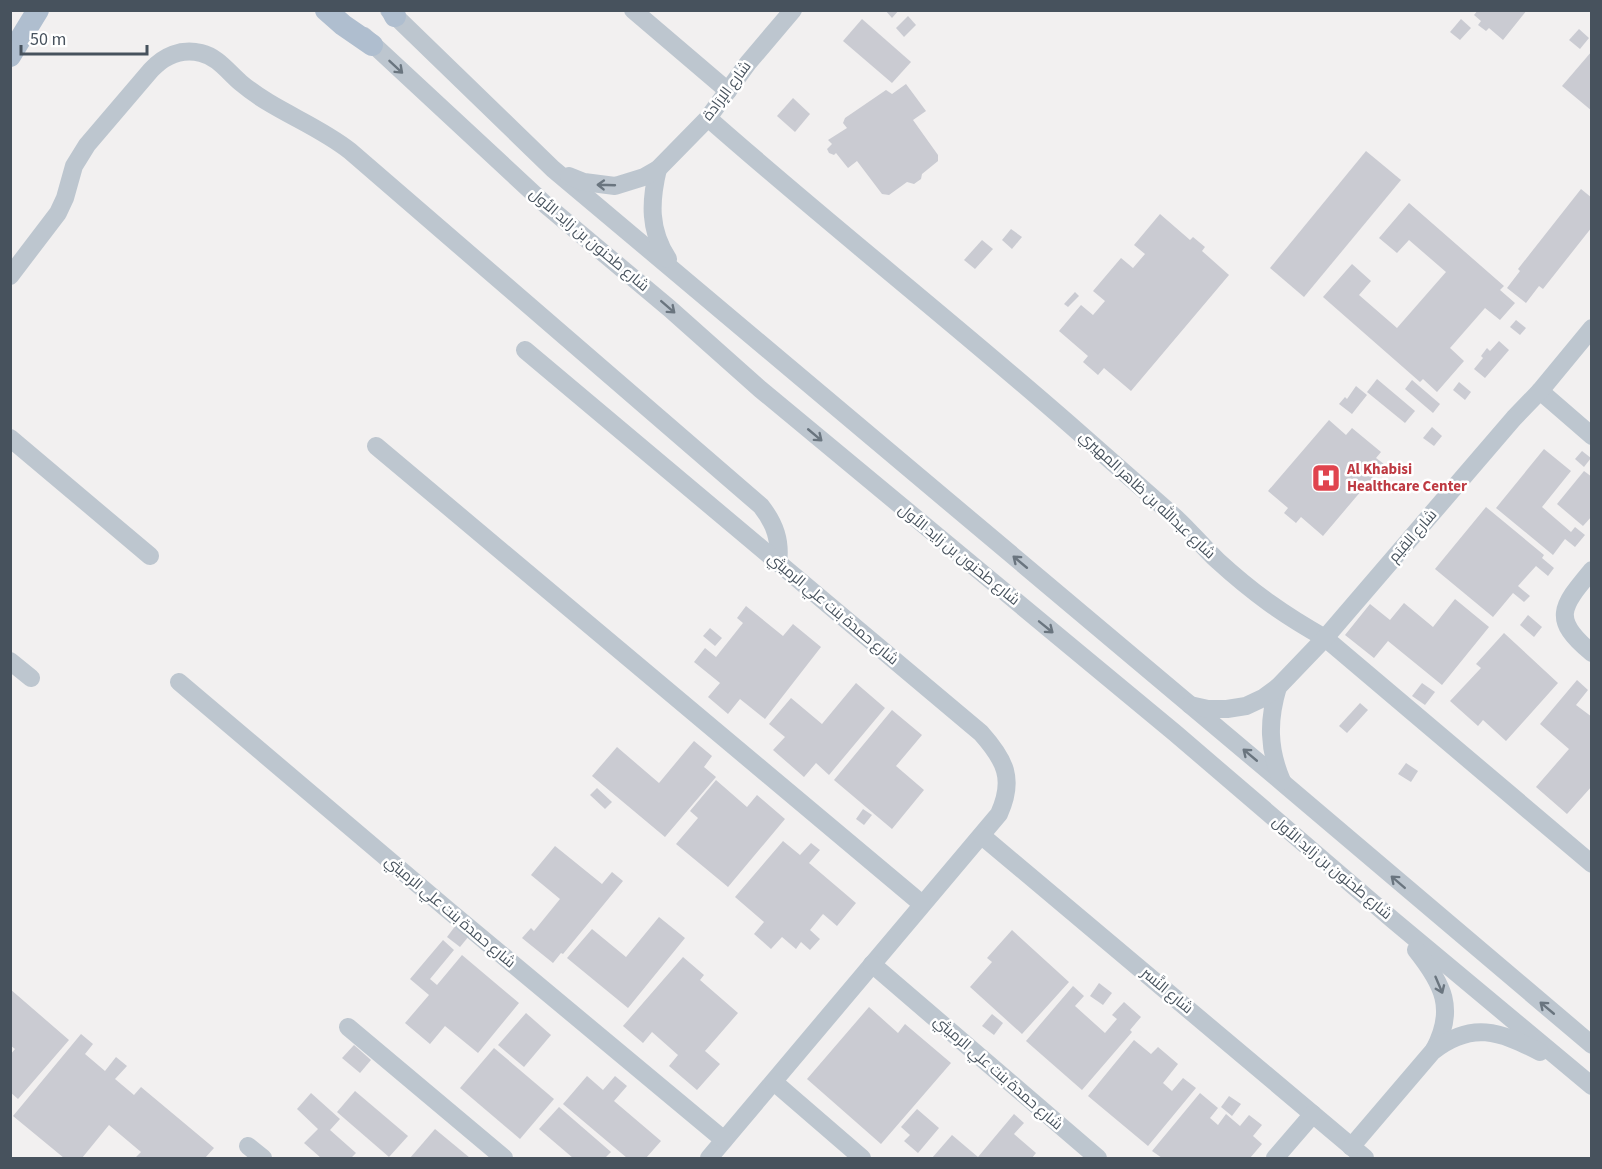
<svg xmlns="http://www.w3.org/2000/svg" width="1602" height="1169" font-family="'Source Sans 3',Cairo,sans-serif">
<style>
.building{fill:#cacbd2}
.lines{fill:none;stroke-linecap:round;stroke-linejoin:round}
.minor{stroke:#bdc6cf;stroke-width:18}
.major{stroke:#afbecf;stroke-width:22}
.oneway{stroke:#6a757f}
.labels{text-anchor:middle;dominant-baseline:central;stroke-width:5;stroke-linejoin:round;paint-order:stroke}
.street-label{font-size:15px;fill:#47525d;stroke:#fff}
.health-label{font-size:15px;font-weight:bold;fill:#be3a42;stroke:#fff;text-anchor:start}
</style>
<rect width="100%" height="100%" fill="#f2f0f0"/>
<g class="building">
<path d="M885 10H899L892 18Z"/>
<path d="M1478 10H1527L1503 40 1489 28 1486 31 1478 25 1481 21 1474 15Z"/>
<path d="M908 16 916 25 904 37 896 28Z"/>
<path d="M862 19 911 62 892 83 843 41Z"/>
<path d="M1461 19 1471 28 1460 40 1450 32Z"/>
<path d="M1579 29 1589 38 1580 49 1569 40Z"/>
<path d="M1592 51V111L1562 86Z"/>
<path d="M906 84 926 111 913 120 938 155V161L922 174 921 179 914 184 907 182 889 195 882 194 857 161 848 168 836 153 834 155 829 153 827 149 832 144 828 140 847 128 843 123 845 118 886 90 892 94Z"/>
<path d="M793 98 810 114 795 132 777 116Z"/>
<path d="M1366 151 1401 180 1304 297 1270 268Z"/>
<path d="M1581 189 1592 198V227L1543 289 1539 286 1526 303 1507 288 1520 271 1518 269Z"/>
<path d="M1409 203 1504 286 1500 290 1515 303 1500 320 1485 308 1450 348 1464 361 1437 392 1423 379 1420 382 1323 297 1352 264 1371 281 1359 295 1397 328 1446 272 1409 240 1397 253 1379 238Z"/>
<path d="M1160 214 1190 240 1193 237 1205 247 1202 251 1229 275 1131 391 1104 368 1098 375 1083 362 1088 356 1059 331 1081 305 1093 315 1105 301 1093 291 1121 258 1133 268 1145 254 1134 245Z"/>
<path d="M1011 229 1022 237 1012 249 1002 240Z"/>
<path d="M982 240 993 249 975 269 964 260Z"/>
<path d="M1075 292 1079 296 1068 307 1064 304Z"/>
<path d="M1516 320 1526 328 1520 335 1510 327Z"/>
<path d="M1499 341 1509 350 1485 378 1474 369 1483 358 1481 356 1487 348 1490 351Z"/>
<path d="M1377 379 1415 411 1405 423 1367 392Z"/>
<path d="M1412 380 1440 404 1433 413 1405 389Z"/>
<path d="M1459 382 1471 392 1465 400 1453 390Z"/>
<path d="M1356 386 1367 395 1352 414 1339 404 1345 397 1347 399Z"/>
<path d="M1329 420 1346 435 1352 428 1381 452 1376 458 1384 464 1323 536 1301 517 1296 523 1284 513 1288 508 1268 491Z"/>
<path d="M1432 427 1442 436 1434 446 1423 438Z"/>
<path d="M1544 449 1571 471 1542 507 1571 532 1575 527 1585 535 1575 547 1565 539 1553 555 1496 508Z"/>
<path d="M1582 451 1591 458 1584 467 1575 459Z"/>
<path d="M1584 471 1592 477V516L1583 526 1557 504Z"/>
<path d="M1486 507 1544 555 1542 558 1554 568 1548 576 1536 566 1518 586 1530 596 1524 602 1513 593 1493 617 1435 569Z"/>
<path d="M1455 599 1489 627 1442 685 1388 641 1374 658 1345 635 1370 604 1390 620 1404 603 1433 627Z"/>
<path d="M746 606 783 636 793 624 821 647 765 719 740 699 728 714 708 697 720 683 694 662 705 648 716 657 743 623 737 618Z"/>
<path d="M1528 615 1542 627 1534 637 1520 625Z"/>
<path d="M710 628 722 638 715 646 703 636Z"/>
<path d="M1504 633 1558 683 1506 741 1483 720 1478 726 1450 701 1481 668 1476 664Z"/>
<path d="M1577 680 1588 690 1576 705 1592 717V786L1567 814 1536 787 1569 749 1540 724Z"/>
<path d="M856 683 885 708 829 775 816 763 804 777 773 750 785 737 769 724 791 698 822 724Z"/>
<path d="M1422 683 1435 692 1425 705 1412 696Z"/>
<path d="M1360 703 1368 710 1347 733 1339 726Z"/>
<path d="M892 710 922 735 896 766 924 790 892 829 834 780Z"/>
<path d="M694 741 712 756 704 767 716 777 665 837 592 776 617 747 659 783Z"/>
<path d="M1406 763 1418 771 1411 782 1398 774Z"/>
<path d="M716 780 747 807 757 795 785 819 728 887 676 844 698 818 690 811Z"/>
<path d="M597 788 612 802 605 809 590 795Z"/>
<path d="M863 809 872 815 864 825 856 819Z"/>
<path d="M783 841 800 855 811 843 820 850 809 863 856 903 837 926 823 914 810 930 820 939 810 950 801 942 796 949 782 937 771 949 754 934 764 922 735 897Z"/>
<path d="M555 846 602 884 612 872 623 881 563 954 561 953 553 963 522 938 531 928 534 931 560 899 531 875Z"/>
<path d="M659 917 685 938 628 1008 567 958 592 929 626 957Z"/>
<path d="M456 925 469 936 460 947 447 937Z"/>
<path d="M1012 930 1069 982 1022 1034 970 987 992 962 987 958Z"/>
<path d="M443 940 454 950 430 979 437 985 462 955 519 1003 478 1053 445 1026 430 1044 405 1023 429 995 410 979Z"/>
<path d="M683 957 704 975 700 980 738 1013 705 1051 720 1064 697 1090 669 1066 678 1055 652 1032 643 1043 623 1026Z"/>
<path d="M1099 983 1112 993 1103 1005 1090 996Z"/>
<path d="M1073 986 1084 996 1075 1006 1105 1033 1117 1019 1112 1015 1124 1002 1141 1017 1130 1030 1132 1032 1082 1090 1026 1041Z"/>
<path d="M10 989 69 1040 18 1099 10 1092V1055L15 1049 10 1045Z"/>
<path d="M869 1007 898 1033 905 1024 951 1063 881 1144 807 1079Z"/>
<path d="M526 1013 551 1035 524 1067 498 1045Z"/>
<path d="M992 1014 1003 1023 994 1035 982 1026Z"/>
<path d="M81 1034 93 1044 85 1054 105 1071 116 1057 127 1066 115 1079 134 1095 141 1087 214 1148 205 1158H135L141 1152 109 1125 82 1158H64L13 1116Z"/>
<path d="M1134 1040 1151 1054 1158 1047 1178 1064 1163 1083 1172 1091 1183 1078 1196 1088 1148 1146 1088 1096Z"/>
<path d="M354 1045 371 1060 360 1073 342 1058Z"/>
<path d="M494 1048 554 1099 520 1139 460 1088Z"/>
<path d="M587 1076 603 1090 615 1076 627 1086 614 1101 661 1141 646 1158H627L563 1104Z"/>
<path d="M355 1091 408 1136 389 1157 337 1112Z"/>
<path d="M311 1093 340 1119 330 1130 356 1153 351 1158H321L304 1143 318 1129 297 1109Z"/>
<path d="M1200 1093 1218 1108 1210 1118 1218 1125 1226 1114 1240 1126 1249 1115 1262 1125 1253 1136 1262 1144 1250 1158H1162L1152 1151Z"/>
<path d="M1229 1096 1241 1104 1232 1116 1221 1107Z"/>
<path d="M559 1107 611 1152 605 1158H573L539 1129Z"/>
<path d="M917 1109 939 1128 918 1153 904 1141 910 1135 901 1127Z"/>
<path d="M1014 1114 1024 1123 1014 1134 1036 1153 1032 1158H932L952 1135 978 1157Z"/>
<path d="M435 1129 470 1158H410Z"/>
</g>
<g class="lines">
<g class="minor">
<path d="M389 10 553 169 1283 783 1592 1045"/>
<path d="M633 10 728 91"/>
<path d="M364 36 546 205 669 308 760 389 1175 733 1393 920 1592 1086"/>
<path d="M708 118C826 222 949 319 1068 423 1104 455 1141 487 1177 519 1191 532 1204 548 1218 561 1253 593 1284 615 1325 638L1592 864"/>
<path d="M658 169C650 202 649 230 668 259"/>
<path d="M569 176 584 182 615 186 644 177 658 169 708 118 748 63 793 10"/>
<path d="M10 276 58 213 65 198 74 166 87 145 151 70C164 56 181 48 201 53 218 57 228 72 241 83 274 111 316 124 350 151L761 506C775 524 781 541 778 563"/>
<path d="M525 350 981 733C1005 760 1015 779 999 814L709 1158"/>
<path d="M1540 391 1592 436"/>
<path d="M10 438 150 556"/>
<path d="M376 446 922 904"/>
<path d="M1592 570C1562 606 1550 619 1592 653"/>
<path d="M10 661 31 678"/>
<path d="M179 682 448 910 724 1140"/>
<path d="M1278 687C1268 720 1268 749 1282 781"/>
<path d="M1190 705 1208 709H1227L1246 706 1263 698 1278 687 1325 638 1514 418 1540 391 1592 328"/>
<path d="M982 836 1365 1158"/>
<path d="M1416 950C1443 984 1456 1009 1434 1050"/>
<path d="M872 964 1098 1158"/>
<path d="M348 1027 504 1158"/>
<path d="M774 1082 862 1158"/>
<path d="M248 1146 263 1158"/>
<path d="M1351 1147 1433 1051C1472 1021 1499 1031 1540 1052"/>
<path d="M1275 1158 1313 1114"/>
</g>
<g class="major">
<path d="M326 10 343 25 372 45"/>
<path d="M392 10 395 16"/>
<path d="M10 56 38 10"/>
</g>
</g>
<defs><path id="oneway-shaft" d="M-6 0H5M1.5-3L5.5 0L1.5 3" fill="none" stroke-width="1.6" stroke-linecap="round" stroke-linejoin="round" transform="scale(1.5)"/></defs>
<g class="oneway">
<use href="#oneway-shaft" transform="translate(396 67) rotate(43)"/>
<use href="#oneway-shaft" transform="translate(606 185) rotate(-178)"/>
<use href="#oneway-shaft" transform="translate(668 307) rotate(41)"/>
<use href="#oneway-shaft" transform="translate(815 435) rotate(40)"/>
<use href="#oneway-shaft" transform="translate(1020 562) rotate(-140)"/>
<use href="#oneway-shaft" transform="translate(1046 627) rotate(39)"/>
<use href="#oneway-shaft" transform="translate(1250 755) rotate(-140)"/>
<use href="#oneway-shaft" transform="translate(1398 882) rotate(-139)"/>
<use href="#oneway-shaft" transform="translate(1439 985) rotate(67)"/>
<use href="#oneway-shaft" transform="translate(1547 1008) rotate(-140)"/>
</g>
<defs>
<g id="hospital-square" transform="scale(1.5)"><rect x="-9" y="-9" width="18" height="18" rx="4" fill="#e0444e" stroke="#fff"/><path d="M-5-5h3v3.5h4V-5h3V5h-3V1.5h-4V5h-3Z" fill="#fff"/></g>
</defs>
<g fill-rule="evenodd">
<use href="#hospital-square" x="1326" y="478"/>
</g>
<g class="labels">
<g class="street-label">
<text transform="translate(727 91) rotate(-53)">شارع الإرَادة</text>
<text transform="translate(589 240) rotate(40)">شارع طحنون بن زايد الأول</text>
<text transform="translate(1147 495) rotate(43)">شارع عبدالله بن ظاهر المهيري</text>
<text transform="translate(1413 536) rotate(-49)">شارع القِيَم</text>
<text transform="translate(959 555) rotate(39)">شارع طحنون بن زايد الأول</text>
<text transform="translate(833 609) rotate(40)">شارع حمدة بنت علي الرميثي</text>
<text transform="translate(1332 868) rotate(40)">شارع طحنون بن زايد الأول</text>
<text transform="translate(450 912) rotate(40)">شارع حمدة بنت علي الرميثي</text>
<text transform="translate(1167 991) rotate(40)">شارع النَّسر</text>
<text transform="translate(998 1073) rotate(41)">شارع حمدة بنت علي الرميثي</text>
</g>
<g class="health-label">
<text x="1347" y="469">Al Khabisi<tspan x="1347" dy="17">Healthcare Center</tspan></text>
</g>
</g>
<rect width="1602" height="1169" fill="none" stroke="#47525d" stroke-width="24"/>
<path d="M21 45v9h126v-9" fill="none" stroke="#47525d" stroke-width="3"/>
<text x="30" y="45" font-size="18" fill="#47525d" stroke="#ffffff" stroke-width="4.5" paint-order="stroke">50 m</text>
</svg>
